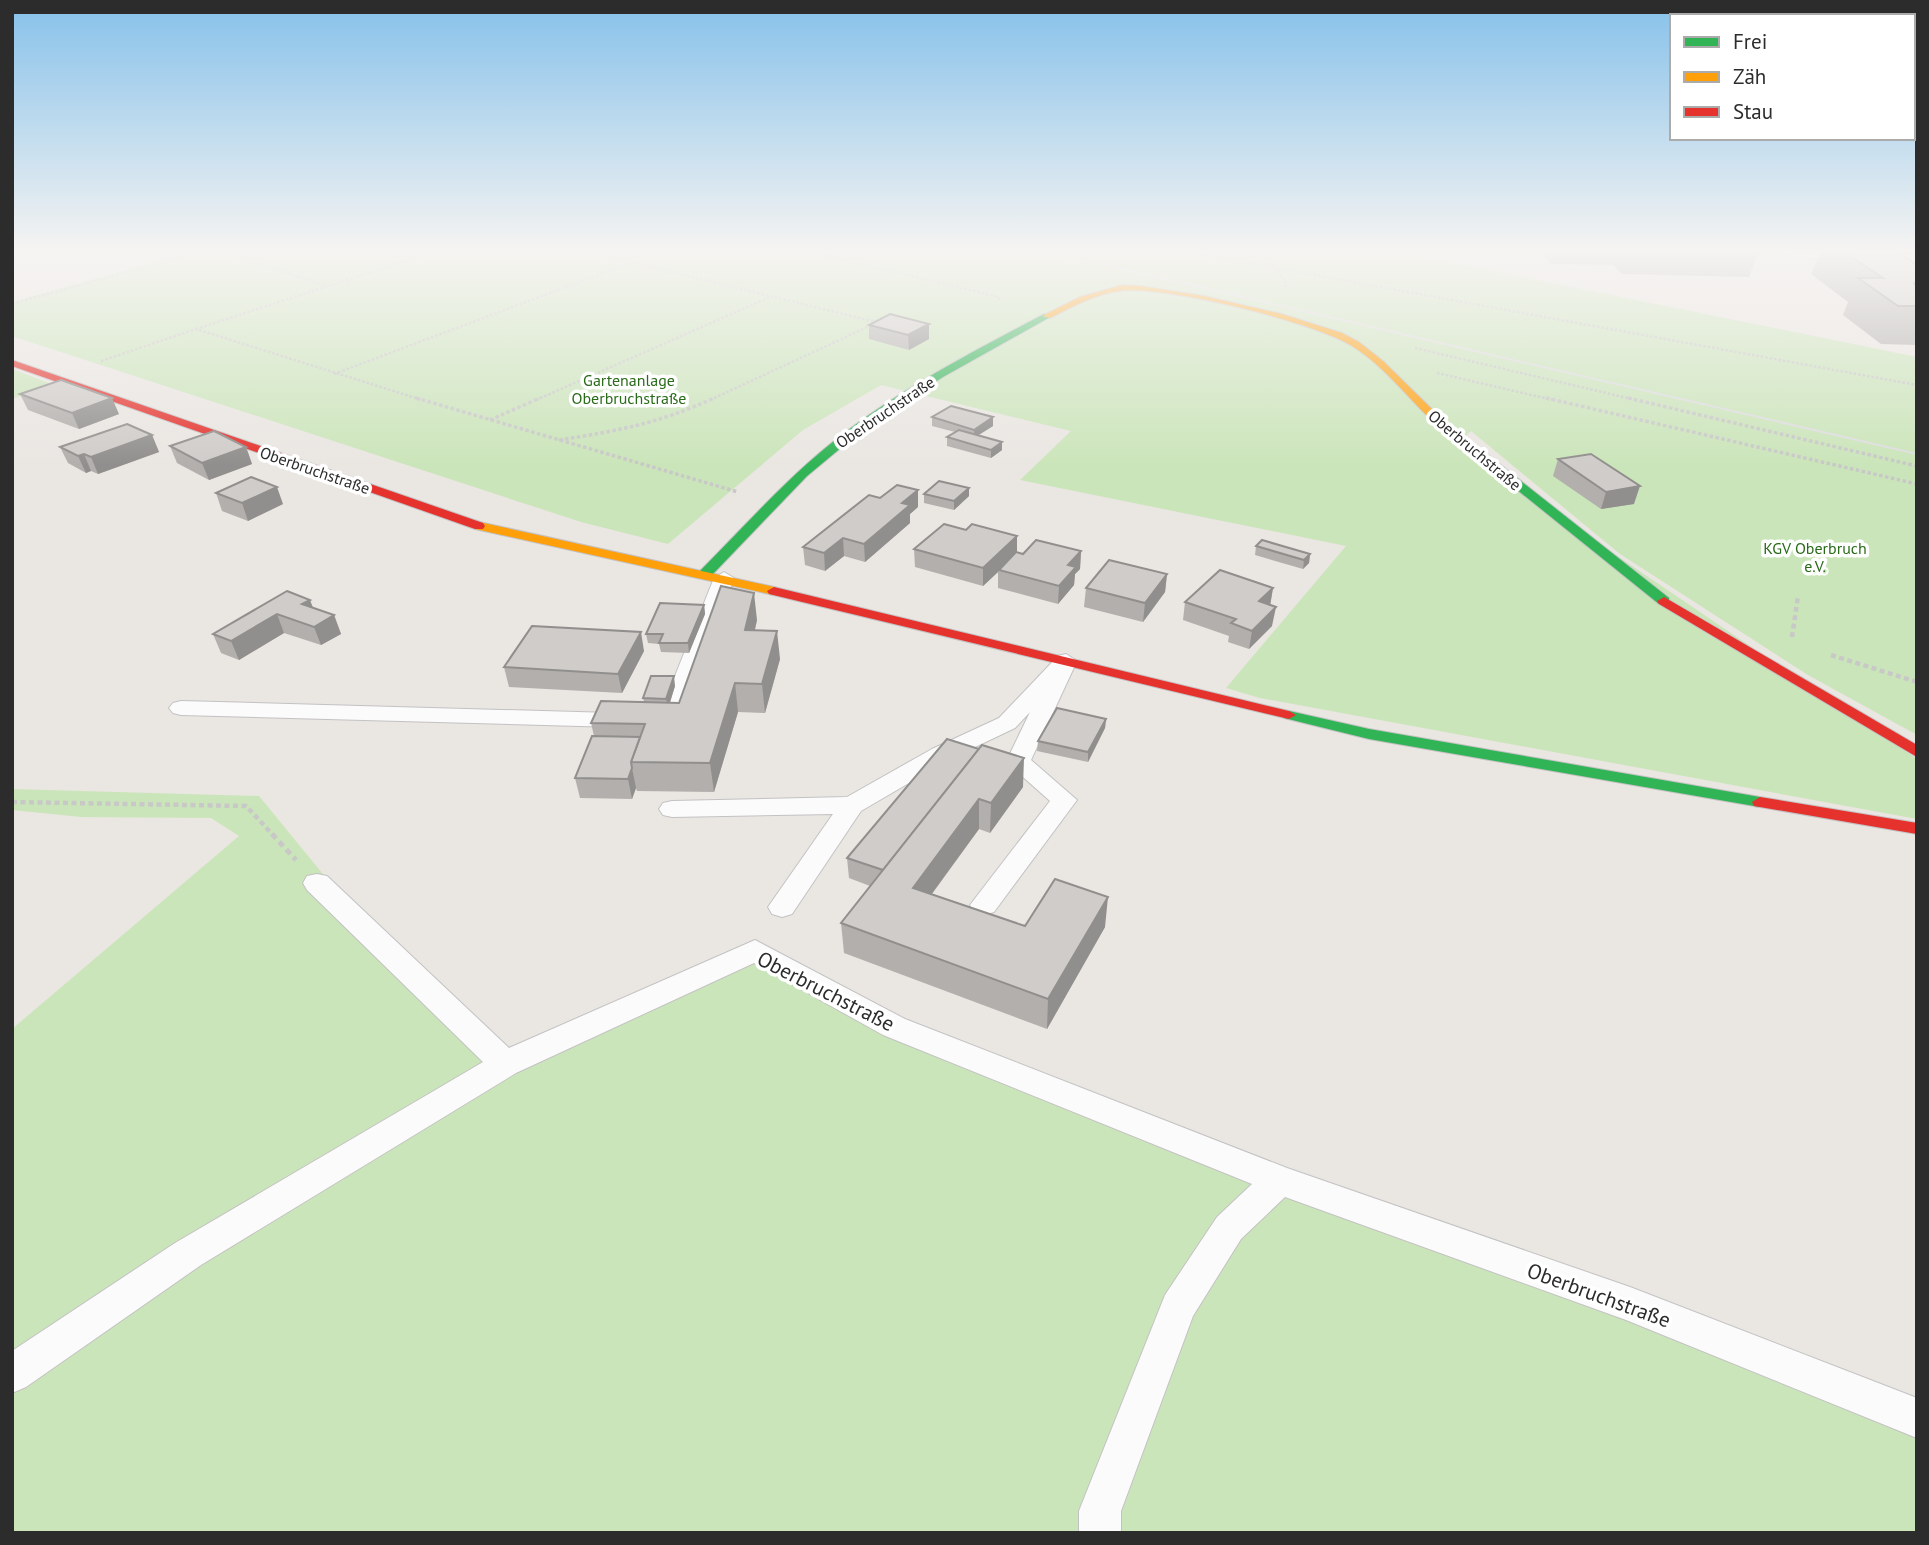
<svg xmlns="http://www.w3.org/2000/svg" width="1929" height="1545" font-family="'PT Sans',sans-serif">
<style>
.green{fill:#cbe5ba}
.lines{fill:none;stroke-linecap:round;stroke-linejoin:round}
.lane-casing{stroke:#c3c2c3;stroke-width:2}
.street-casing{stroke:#c3c2c3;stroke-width:2}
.fast-casing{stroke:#c3c2c3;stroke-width:2}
.slow-casing{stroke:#c3c2c3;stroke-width:2}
.jam-casing{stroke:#c3c2c3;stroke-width:2}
.path-far3{stroke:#c8c8c7;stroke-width:2.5;stroke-dasharray:2.5 2;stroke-linecap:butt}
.path-far2{stroke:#c8c8c7;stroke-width:3.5;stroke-dasharray:3.5 2.5;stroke-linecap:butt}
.path-far1{stroke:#c8c8c7;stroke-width:4.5;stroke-dasharray:5 3.5;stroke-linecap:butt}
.path{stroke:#c8c8c7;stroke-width:5;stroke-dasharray:6 4.5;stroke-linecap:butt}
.lane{fill:#fcfbfb;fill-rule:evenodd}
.street{fill:#fcfbfb;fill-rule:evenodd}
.fast{fill:#30b455;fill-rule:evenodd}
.slow{fill:#ff9f0a;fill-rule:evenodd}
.jam{fill:#e5322d;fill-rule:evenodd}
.tram{stroke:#dededf;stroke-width:2}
.wall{fill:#b2afad}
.shaded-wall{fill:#918f8d}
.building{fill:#cfccc9;stroke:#918f8d;stroke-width:2}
.labels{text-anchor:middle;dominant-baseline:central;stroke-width:7;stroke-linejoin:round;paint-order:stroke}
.far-park-label{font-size:16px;fill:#296b19;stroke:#fff}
.far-street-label{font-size:16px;fill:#2c2c2c;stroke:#fff}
.near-street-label{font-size:21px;fill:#2c2c2c;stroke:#fff}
</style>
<rect width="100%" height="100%" fill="#eae6e2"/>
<g class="green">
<path d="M201 249H1384L1917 357V735L1808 675 1620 554 1471 431 1455 446 1917 759V819L1260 698 1226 688 1346 546 1020 480 1071 431 881 385 803 430 668 544 581 522 12 336V302Z"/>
<path d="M12 369 54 385 12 399Z"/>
<path d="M12 789 259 796 327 879 508 1053 760 943 895 1017 1917 1427V1533H12V1029L239 836 211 818 81 817 12 810Z"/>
</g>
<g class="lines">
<g class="lane-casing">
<g id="lane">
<path d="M724 572 734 578 685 710 681 715 651 728 181 715 173 713 169 708 173 703 181 701 647 714 663 706 714 578Z"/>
<path d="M1066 654 1077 661 1031 760 1077 800 994 912 984 915 974 912 970 905 1050 801 1006 762 1030 712 1015 728 950 759 861 811 792 914 782 917 772 914 768 907 833 814 672 817 663 815 659 809 663 803 672 801 847 797 932 749 999 718 1058 656Z"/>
<path d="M317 874 327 876 509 1048 755 940 905 1019 1287 1168 1630 1287 1917 1398V1438L1626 1320 1285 1197 1241 1239 1193 1316 1121 1511V1533H1079V1511L1165 1295 1217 1217 1252 1184 883 1035 754 963 516 1073 201 1265 26 1387 12 1393V1351L175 1243 483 1062 307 890 303 883 307 876Z"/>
</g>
</g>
<g class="street-casing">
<path id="street" d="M1779 249H1832L1917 260V272L1789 255Z"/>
</g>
<g class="fast-casing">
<g id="fast">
<path d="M1044 314 1052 316 943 377 866 427 807 476 710 577H700V571C744 527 785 480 834 441 898 390 972 352 1044 314Z"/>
<path d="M1438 422H1446L1669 598V604H1659L1438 426Z"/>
<path d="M1289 711 1369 729 1760 797 1768 802 1760 807 1369 739 1284 718 1282 715 1284 712Z"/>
</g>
</g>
<g class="slow-casing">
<g id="slow">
<path d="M1122 285 1141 286 1204 296 1282 314 1342 333 1359 342 1383 361 1447 424 1438 426C1410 401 1385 366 1352 346 1314 322 1164 285 1120 291 1095 294 1072 307 1050 318L1042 316 1080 297Z"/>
<path d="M479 522 774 587 781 591 774 595 475 529 473 526Z"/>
</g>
</g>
<g class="jam-casing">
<g id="jam">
<path d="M12 360 483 523 485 526 483 529H475L12 366Z"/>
<path d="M774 587 1289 711 1296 715 1289 719 769 594 767 591Z"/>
<path d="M1664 597 1917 745V757L1659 604 1657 601Z"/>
<path d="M1760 797 1917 823V834L1754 806 1752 802Z"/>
</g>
</g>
<g class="path-far3">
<path d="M215 249 327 286"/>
<path d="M578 249 880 323"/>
<path d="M798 249 999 297 998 302"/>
<path d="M1172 249 1917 385"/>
<path d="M1261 249 1287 284 1284 288"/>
<path d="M12 304 210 249"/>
<path d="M196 329 442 249"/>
<path d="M1415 348 1636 400"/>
<path d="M101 361 196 329 422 400"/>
<path d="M1437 373 1553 400"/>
<path d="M334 374 630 263"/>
<path d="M536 400 770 297"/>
<path d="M710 400 874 324"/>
</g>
<g class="path-far2">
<path d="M416 398 738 492"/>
<path d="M1546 398 1917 484"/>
<path d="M1628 398 1917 466"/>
<path d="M490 420 540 398"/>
<path d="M559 440C617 431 660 423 714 398"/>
</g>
<g class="path-far1">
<path d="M1792 637 1798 596"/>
<path d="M1831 655 1917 682"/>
<path d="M12 802 246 806 274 836"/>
</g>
<path class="path" d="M272 834 296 860"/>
<use href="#lane" class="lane"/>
<use href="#street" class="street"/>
<use href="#fast" class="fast"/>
<use href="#slow" class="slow"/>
<use href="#jam" class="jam"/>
<path class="tram" d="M1037 249 1917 454"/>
</g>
<g class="wall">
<path d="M1539 249H1760L1749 277 1622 274 1613 265 1551 264 1539 250Z"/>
<path d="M1822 249H1893L1917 265V345L1881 344 1843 315 1848 302 1811 274Z"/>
<path d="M1896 249H1917V255H1905Z"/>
<path d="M929 324V339L909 350 869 339V325Z"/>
<path d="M20 394 119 414 79 429 28 410Z"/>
<path d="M932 417H993V426L978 435 1002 450 991 458 947 446V437L955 432 932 426Z"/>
<path d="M152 435 159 452 98 474 91 471 86 473 68 463 60 447Z"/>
<path d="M170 446 246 447 252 464 209 480 177 463Z"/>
<path d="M1558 459 1634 504 1601 509 1553 476Z"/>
<path d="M216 493 283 504 248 521 222 511Z"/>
<path d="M924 494 969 496 954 510 924 503Z"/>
<path d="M918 507 910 514V523L865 562 844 556 825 571 805 565 803 547Z"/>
<path d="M966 530 1017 536V552L1023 554 1081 551 1080 569 1075 574 1074 585 1058 604 998 588V572L983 586 915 567 914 549Z"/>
<path d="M1256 546 1310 554 1309 563 1303 569 1255 555Z"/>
<path d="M1167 574 1165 592 1143 622 1084 607 1086 588Z"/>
<path d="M1273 588 1270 605 1272 626 1249 649 1228 642 1229 636 1183 620 1185 602Z"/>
<path d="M287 591 313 608 334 615 341 634 321 645 284 633 239 660 221 653 213 634Z"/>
<path d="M704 605 705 614 689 653 661 652 659 644 648 643 646 634Z"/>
<path d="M757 620 755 630 780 659 765 713 738 712 714 792 637 791 636 788 632 799 580 798 575 778 594 736 591 723 644 702 643 698 675 686 670 703H679Z"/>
<path d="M644 651 622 693 509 687 504 667Z"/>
<path d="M1106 719 1105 728 1088 762 1037 751 1038 741Z"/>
<path d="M979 749 1023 787 990 833 979 829 932 894 1025 926 1105 927 1047 1029 844 953 841 923 870 886 849 878 847 858Z"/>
</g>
<g class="shaded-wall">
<path d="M929 324V339L909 350 908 335Z"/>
<path d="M112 398 119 414 79 429 72 413Z"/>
<path d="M993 417V426L974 438V430Z"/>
<path d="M152 435 159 452 98 474 91 457Z"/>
<path d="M1002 442V450L991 458V450Z"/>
<path d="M246 447 252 464 209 480 202 463Z"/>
<path d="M84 454 91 471 86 473 78 456Z"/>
<path d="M1640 486 1634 504 1601 509 1606 492Z"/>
<path d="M277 487 283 504 248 521 242 503Z"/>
<path d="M969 488V496L954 510V501Z"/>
<path d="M918 490V507L910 514V523L865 562 864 544 902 503Z"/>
<path d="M1017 536V554L999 570 998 572 983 586V568Z"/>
<path d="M843 538 844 556 825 571 824 553Z"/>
<path d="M1081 551 1080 569 1075 574 1074 585 1058 604 1059 586 1068 565Z"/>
<path d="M1310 554 1309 563 1303 569 1304 560Z"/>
<path d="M1167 574 1165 592 1143 622 1145 603Z"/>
<path d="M1273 588 1270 606 1259 601Z"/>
<path d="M754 593 757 620 748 658 745 630Z"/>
<path d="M310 600 317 618 302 604Z"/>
<path d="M704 605 705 614 689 653 688 643Z"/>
<path d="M1276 607 1272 626 1249 649 1252 631Z"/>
<path d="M277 614 284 633 239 660 231 641Z"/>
<path d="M334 615 341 634 321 645 314 627Z"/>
<path d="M777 631 780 659 765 713 762 684Z"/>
<path d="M641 632 644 651 622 693 618 674Z"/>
<path d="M674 676 675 686 668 708 666 699Z"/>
<path d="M735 683 738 712 714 792 710 763Z"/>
<path d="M1106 719 1105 728 1088 762V752Z"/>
<path d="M1024 758 1023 787 990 833 991 803Z"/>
<path d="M632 768 636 788 632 799 628 779Z"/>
<path d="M979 799V829L914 918 913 888Z"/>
<path d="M1108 897 1105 927 1047 1029 1048 999Z"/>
</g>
<g class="building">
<path d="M1840 249H1893L1917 265V283H1913L1917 285V306H1898L1858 278H1883Z"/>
<path d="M890 314 929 324 908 335 869 325Z"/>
<path d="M61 380 112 398 72 413 20 394Z"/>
<path d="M951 406 993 417 974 430 932 417Z"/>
<path d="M127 424 152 435 91 457 84 454 78 456 60 447Z"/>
<path d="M959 430 1002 442 991 450 947 437Z"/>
<path d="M214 431 246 447 202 463 170 446Z"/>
<path d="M1591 454 1640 486 1606 492 1558 459Z"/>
<path d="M251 477 277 487 242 503 216 493Z"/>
<path d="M939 481 969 488 954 501 924 494Z"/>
<path d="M897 485 918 490 902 503 910 505 864 544 843 538 824 553 803 547 869 495 880 498Z"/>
<path d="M944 524 966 530 972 524 1017 536 983 568 914 549Z"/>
<path d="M1036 540 1081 551 1068 565 1076 567 1059 586 999 570 1016 552 1023 554Z"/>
<path d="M1262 540 1310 554 1304 560 1256 546Z"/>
<path d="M1109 560 1167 574 1145 603 1086 588Z"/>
<path d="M1220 570 1273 588 1259 601 1276 607 1252 631 1231 623 1236 619 1185 602Z"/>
<path d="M721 586 754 593 745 630 777 631 762 684 735 683 710 763 631 762 645 724 591 723 601 701 679 703Z"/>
<path d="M287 591 310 600 302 604 334 615 314 627 277 614 231 641 213 634Z"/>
<path d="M660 603 704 605 688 643H659L663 634H646Z"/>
<path d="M532 626 641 632 618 674 504 667Z"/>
<path d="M651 676H674L666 699 643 698Z"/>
<path d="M1057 708 1106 719 1088 752 1038 741Z"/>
<path d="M592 736 640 737 631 762 632 768 628 779 575 778Z"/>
<path d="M947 739 979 749 883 870 847 858Z"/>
<path d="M982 745 1024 758 991 803 979 799 913 888 1025 926 1055 879 1108 897 1048 999 841 923Z"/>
</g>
<linearGradient id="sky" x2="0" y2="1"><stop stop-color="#86c1ea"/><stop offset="0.54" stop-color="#f6f4f2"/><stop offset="1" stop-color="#f6f4f2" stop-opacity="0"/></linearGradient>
<rect width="1929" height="465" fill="url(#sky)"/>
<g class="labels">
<g class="far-park-label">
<text x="629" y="380">Gartenanlage<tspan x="629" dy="18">Oberbruchstraße</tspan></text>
<text x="1815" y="548">KGV Oberbruch<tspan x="1815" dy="18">e.V.</tspan></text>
</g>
<g class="far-street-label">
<text transform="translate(885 412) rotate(-34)">Oberbruchstraße</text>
<text transform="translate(1475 450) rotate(40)">Oberbruchstraße</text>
<text transform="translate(315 470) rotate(19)">Oberbruchstraße</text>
</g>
<g class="near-street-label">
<text transform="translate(826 991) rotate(27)">Oberbruchstraße</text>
<text transform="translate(1599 1295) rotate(20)">Oberbruchstraße</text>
</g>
</g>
<rect width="1929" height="1545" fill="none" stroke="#2c2c2c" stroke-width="28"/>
<rect x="1670" y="14" width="245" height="126" fill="#ffffff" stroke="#ababab" stroke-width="2"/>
<rect x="1684" y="37" width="35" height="10" fill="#30b455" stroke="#ababab" stroke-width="2"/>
<text x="1733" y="49" font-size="21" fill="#2c2c2c">Frei</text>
<rect x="1684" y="72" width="35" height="10" fill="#ff9f0a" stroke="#ababab" stroke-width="2"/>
<text x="1733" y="84" font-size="21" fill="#2c2c2c">Zäh</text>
<rect x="1684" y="107" width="35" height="10" fill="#e5322d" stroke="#ababab" stroke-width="2"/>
<text x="1733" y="119" font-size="21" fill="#2c2c2c">Stau</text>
</svg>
